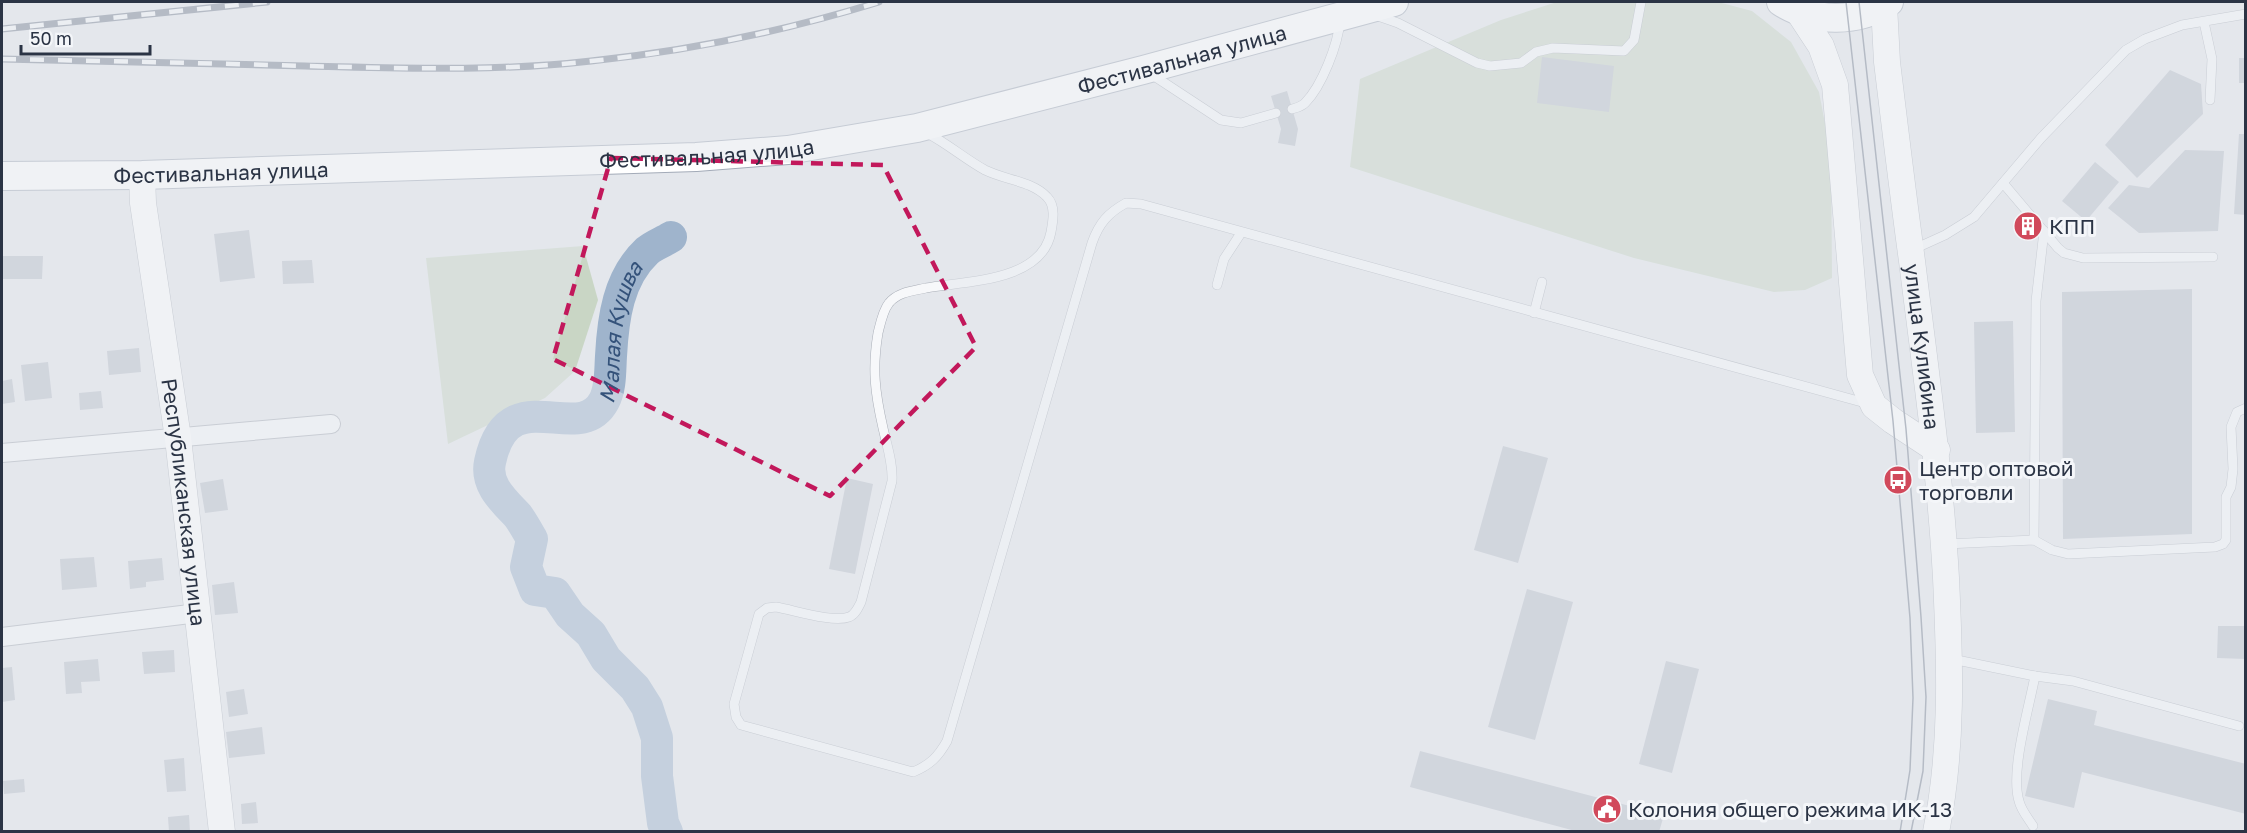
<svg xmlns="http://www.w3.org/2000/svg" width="2247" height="833" font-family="'Golos Text',sans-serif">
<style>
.green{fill:#c9d6c5}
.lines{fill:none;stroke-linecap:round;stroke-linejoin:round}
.river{stroke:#9fb4cc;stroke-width:32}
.building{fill:#bbc0ca}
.lane-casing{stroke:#a9aeb7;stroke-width:10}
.street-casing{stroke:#a9aeb7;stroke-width:20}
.secondary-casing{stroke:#a9aeb7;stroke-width:27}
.primary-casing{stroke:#a3abb8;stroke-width:30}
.lane{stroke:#f7f8fa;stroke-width:9}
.street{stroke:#f7f8fa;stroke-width:18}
.secondary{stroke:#fff;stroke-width:26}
.primary{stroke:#fff;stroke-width:28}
.tram{stroke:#7d8696;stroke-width:1.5}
.rail-casing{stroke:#7d8696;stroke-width:7}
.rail{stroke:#f4f6f9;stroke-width:4.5;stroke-dasharray:14;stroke-linecap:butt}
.marked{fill:none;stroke:#c2185b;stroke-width:4.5;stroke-dasharray:12 8;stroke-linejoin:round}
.labels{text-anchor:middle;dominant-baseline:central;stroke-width:6;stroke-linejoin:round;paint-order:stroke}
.street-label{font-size:21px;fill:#2b3445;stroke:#f4f6f9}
.poi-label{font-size:21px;fill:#2b3445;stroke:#f4f6f9;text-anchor:start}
.water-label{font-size:22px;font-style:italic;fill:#34527a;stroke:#f4f6f9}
</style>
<rect width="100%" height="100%" fill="#e4e7ec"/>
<g class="green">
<path d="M1557 2H1718L1752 11 1791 42 1819 92 1831 155 1832 278 1805 290 1774 292 1634 258 1350 167 1360 79 1501 20Z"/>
<path d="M583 246 598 300 575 371 545 398 448 444 426 258Z"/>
</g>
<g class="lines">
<path class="river" id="s1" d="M667 832 663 823 657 776V738L647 707 635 688 606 659 591 634 570 615 555 593 535 590 526 567 532 539C528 532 523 523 518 516 504 501 485 485 490 462 508 376 579 448 604 401 611 388 610 371 611 356 613 319 618 278 647 251 654 245 663 242 671 237"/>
</g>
<g class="building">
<path d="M1542 57 1614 66 1609 112 1537 103Z"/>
<rect x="2239" y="58" width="7" height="25"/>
<path d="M2170 70 2201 84 2203 114 2137 178 2105 145Z"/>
<path d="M1287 91 1298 129 1295 146 1278 143 1281 129 1271 96Z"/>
<path d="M2239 134H2246V215L2234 214Z"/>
<path d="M2185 150 2224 151 2218 231 2139 233 2108 208 2129 185 2149 188Z"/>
<path d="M2095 162 2119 182 2086 221 2062 201Z"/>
<path d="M2027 217 2036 226 2028 234 2019 225Z"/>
<path d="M249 230 255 278 220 282 214 234Z"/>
<path d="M2 256H43L42 279H2Z"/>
<path d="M312 260 314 283 283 284 282 261Z"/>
<path d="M2192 289V534L2063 539 2062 292Z"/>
<path d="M2013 321 2015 432 1976 433 1974 322Z"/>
<path d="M139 348 141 372 109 375 107 351Z"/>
<path d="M48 362 52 398 25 401 21 365Z"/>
<path d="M12 379 15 402 2 404V381Z"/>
<path d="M101 391 103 408 80 410 79 393Z"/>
<path d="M1503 446 1548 458 1518 563 1474 550Z"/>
<path d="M847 478 873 484 855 574 829 569Z"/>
<path d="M223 479 228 510 205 513 200 483Z"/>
<path d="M94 557 97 587 62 590 60 559Z"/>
<path d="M162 558 164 580 146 582V587L130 589 128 561Z"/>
<path d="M234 582 238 613 215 615 212 585Z"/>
<path d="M1527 589 1573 602 1535 740 1488 727Z"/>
<path d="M2218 626H2246V659L2217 658Z"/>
<path d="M174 650 175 672 144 674 142 652Z"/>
<path d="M98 659 100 681 81 682 82 693 66 694 64 662Z"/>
<path d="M1666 661 1699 669 1672 773 1639 764Z"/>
<path d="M12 667 15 700 2 702V668Z"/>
<path d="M244 689 248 714 229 717 226 692Z"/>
<path d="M2048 699 2097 711 2094 725 2246 764V814L2082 772 2074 808 2025 796Z"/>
<path d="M262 727 265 754 229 758 226 732Z"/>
<path d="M1420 751 1664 815 1659 832H1579L1410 787Z"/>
<path d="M184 758 186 791 167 792 164 760Z"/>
<path d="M24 779 25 792 4 794 3 781Z"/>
<path d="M256 802 258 823 242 824 241 804Z"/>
<path d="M189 815 190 832H169L168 817Z"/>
</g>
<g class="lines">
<g class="lane-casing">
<g id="lane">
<path d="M1375 15 1398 23 1477 63 1490 66 1521 63 1536 52 1553 48 1624 51 1634 40 1641 2"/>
<path d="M2204 22 2212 59 2210 100"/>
<path d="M1151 74 1221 120 1241 123 1276 113"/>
<path d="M1292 109C1296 108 1302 106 1305 103 1322 86 1338 44 1340 21"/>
<path d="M927 133C948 144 965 159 985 170 1005 180 1032 181 1047 197 1056 206 1053 221 1051 232 1042 282 965 281 926 288 913 291 898 292 889 303 883 310 880 325 878 333 872 369 875 393 883 428 887 446 893 463 892 481L861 602C858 608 855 615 849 617 833 623 794 610 776 607L767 608 759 614 734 704 736 717 741 725 913 772C930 765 938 757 947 741L1092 243C1099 223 1108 213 1126 203L1141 204 1869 404"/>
<path d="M2003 183 2058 248 2064 253 2083 258 2213 257"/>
<path d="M1912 250 1945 235 1974 217 2041 138 2126 50 2145 39 2182 25 2246 14"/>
<path d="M1217 285 1224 259 1241 233"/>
<path d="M1534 313 1542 282"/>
<path d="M2034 540 2036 301 2044 231"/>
<path d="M1946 544 2034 540 2052 550 2068 554 2215 547 2223 544 2226 540V497L2231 487 2233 469 2231 427 2237 412 2246 408"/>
<path d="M1952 659 2035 676 2073 681 2239 726"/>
<path d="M2033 826C2028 818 2021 810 2019 801 2010 771 2029 708 2035 676"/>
</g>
</g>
<g class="street-casing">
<g id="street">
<path d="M2 453 331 424"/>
<path d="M2 637 198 613"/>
</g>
</g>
<g class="secondary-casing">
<g id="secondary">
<path id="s2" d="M1884 5 1887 62C1895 128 1903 195 1912 261 1925 366 1940 471 1946 578 1950 663 1953 748 1936 832"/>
<path d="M1798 11 1821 46 1835 85 1860 375 1874 406 1893 421 1937 450"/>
<path id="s3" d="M142 175 143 203 178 438 222 832"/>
</g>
</g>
<g class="primary-casing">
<g id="primary">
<path d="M1781 2C1813 22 1857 24 1889 2"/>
<path id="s4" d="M2 176 142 175 696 157 788 150 917 128 1143 70 1394 2"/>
</g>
</g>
<use href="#lane" class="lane"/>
<use href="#street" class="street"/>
<use href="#secondary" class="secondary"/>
<use href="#primary" class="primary"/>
<g class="tram">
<path d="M1846 2 1893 421 1910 618 1913 698 1910 770 1900 832"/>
<path d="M1859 2 1906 429 1921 617 1926 697 1923 771 1911 832"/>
</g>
<g class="rail-casing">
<g id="rail">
<path d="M2 29 267 2"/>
<path d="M2 59C103 61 204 63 305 66 400 68 496 72 591 61 689 51 785 31 879 2"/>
</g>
</g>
<use href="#rail" class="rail"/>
</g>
<path d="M0 0H2247V833H0ZM611 158 883 165 976 347 830 496 553 359Z" fill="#e4e7ec" fill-opacity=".55" fill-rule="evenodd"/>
<path class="marked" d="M611 158 883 165 976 347 830 496 553 359Z"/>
<defs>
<g id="building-disc" transform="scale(1.5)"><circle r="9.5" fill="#d1495b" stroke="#f4f6f9"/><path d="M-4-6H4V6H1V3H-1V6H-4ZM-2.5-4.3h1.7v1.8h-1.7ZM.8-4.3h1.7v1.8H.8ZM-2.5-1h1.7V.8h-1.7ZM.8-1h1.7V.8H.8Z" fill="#fff"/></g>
<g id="bus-disc" transform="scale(1.5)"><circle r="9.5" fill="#d1495b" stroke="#f4f6f9"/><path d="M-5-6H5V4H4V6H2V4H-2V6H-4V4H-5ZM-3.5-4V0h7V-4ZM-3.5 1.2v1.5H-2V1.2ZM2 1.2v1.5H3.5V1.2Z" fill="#fff"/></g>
<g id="civic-disc" transform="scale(1.5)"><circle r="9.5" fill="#d1495b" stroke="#f4f6f9"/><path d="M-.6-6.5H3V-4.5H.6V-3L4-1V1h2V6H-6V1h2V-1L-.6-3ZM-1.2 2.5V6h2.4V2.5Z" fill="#fff"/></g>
</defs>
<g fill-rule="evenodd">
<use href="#building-disc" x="2028" y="226"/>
<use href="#bus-disc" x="1898" y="480"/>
<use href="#civic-disc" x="1607" y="809"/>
</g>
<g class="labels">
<g class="street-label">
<text stroke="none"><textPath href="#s4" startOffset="1191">Фестивальная улица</textPath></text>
<text stroke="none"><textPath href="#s4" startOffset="705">Фестивальная улица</textPath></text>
<text stroke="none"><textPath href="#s4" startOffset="219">Фестивальная улица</textPath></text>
<text stroke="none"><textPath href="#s2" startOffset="344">улица Кулибина</textPath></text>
<text stroke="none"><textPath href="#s3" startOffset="330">Республиканская улица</textPath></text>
</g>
<g class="poi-label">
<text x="2049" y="226">КПП</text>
<text x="1919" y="468">Центр оптовой<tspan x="1919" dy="24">торговли</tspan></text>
<text x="1628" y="809">Колония общего режима ИК-13</text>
</g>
<g class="water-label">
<text stroke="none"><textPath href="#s1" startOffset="657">Малая Кушва</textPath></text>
</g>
</g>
<rect width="2247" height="833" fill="none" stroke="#2b3445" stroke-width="6"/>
<path d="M21 45v9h129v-9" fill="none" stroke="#2b3445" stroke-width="3"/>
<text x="30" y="45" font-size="18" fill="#2b3445" stroke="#f4f6f9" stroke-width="4.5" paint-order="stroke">50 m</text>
</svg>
